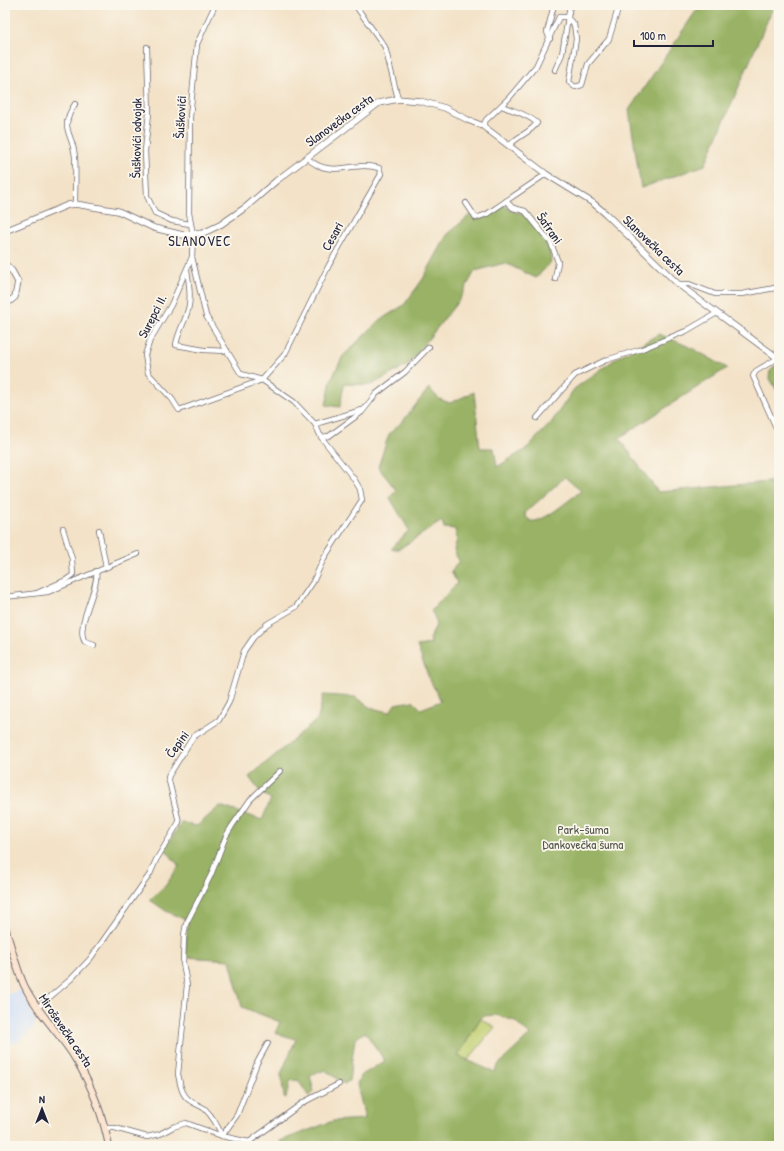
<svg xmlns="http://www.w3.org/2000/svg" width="784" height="1151" font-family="'Patrick Hand',sans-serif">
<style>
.built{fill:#cadcf9}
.green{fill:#c2d073;stroke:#727957}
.forest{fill:#99b265;stroke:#5e6a50;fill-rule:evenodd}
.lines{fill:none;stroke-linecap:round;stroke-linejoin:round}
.minor-casing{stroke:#6b656c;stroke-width:6}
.tertiary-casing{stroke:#6b656c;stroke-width:7}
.secondary-casing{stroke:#6b656c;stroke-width:8}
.minor{stroke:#fff;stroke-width:4.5}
.tertiary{stroke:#fff;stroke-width:5.5}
.secondary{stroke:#fce5d0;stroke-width:6}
.labels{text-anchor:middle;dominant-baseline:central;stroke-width:3.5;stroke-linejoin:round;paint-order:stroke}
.street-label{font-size:13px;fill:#22223b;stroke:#fbf7ec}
.park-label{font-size:13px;fill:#52564c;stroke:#fbf7ec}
.neighbourhood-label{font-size:14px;letter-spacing:1px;fill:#22223b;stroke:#fbf7ec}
</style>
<rect width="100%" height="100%" fill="#fbf7ec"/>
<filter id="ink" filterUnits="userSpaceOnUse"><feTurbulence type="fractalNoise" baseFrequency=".025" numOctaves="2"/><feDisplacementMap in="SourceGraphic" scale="8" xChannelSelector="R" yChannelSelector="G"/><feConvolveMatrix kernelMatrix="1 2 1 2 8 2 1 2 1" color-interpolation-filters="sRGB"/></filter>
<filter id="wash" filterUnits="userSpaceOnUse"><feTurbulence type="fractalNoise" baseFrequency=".012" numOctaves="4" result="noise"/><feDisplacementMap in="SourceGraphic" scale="16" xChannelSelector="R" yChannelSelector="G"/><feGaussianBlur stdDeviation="0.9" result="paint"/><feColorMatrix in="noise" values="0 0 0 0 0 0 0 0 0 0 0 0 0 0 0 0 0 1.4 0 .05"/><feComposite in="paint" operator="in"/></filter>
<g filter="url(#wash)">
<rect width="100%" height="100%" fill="#f3e2c7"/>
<path class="built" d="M21 990 35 1021 34 1027 18 1042 11 1044 5 1024V995Z"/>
<path class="green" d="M480 1019 495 1027 468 1060 458 1056Z"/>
<g class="forest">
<path d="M700 5H774L705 165 641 188 629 110Z"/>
<path d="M504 205 510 210 523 214 537 228 549 245 551 262 536 278 505 263 475 271 459 300 408 365 371 385 344 384 340 407 326 405 331 380 343 356 380 320 404 305 423 279 447 235 472 213 474 220 487 217Z"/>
<path d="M659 334 692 348 727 368 619 438 658 492 779 481V1146H281L280 1141 333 1121 365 1119 357 1084 360 1076 385 1061 365 1032 355 1039 349 1081 344 1084 325 1070 310 1076 314 1092 309 1097 298 1080 290 1081 286 1098 284 1097 281 1074 296 1039 275 1033 280 1022 242 1007 230 960 185 957 188 921 166 911 150 900 166 885 179 866 165 849 181 823 197 826 220 806 262 820 271 799 261 793 249 777 318 719 323 695 355 697 371 708 390 712 395 704 413 701 421 709 441 701 429 678 417 646 431 644 430 637C437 626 438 622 431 611L457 583 451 571 459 562 454 550 457 540 455 529 444 528 442 521 399 549H391L409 530 390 498 396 490 378 467 389 434 403 421 429 388 439 399 450 403 474 392 480 448H494L497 467 526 449 551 423 574 389 618 357ZM565 477 581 491C571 498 542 524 531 521 531 521 526 517 526 517L525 513ZM496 1015 515 1021 530 1035 499 1064 494 1072 458 1056 480 1019 483 1016Z"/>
<path d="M778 363H779V394L769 377 770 371Z"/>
</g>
</g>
<g filter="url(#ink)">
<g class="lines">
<g class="minor-casing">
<g id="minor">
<path d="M355 5 385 47 398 99"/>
<path d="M550 39 547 32 554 5"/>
<path d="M147 47 149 113 145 151 147 196 155 213 172 221 190 224"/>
<path d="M555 70 562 54 570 5"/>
<path d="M502 106C515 112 526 113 537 123 530 133 517 136 510 145"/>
<path d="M483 126 486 120 509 98 536 66 559 17H566L574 24 576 39 569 82 575 87 582 85 588 64 609 39 619 5"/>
<path d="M506 201 513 208 525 211 551 243 558 262 555 279"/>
<path d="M466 203 476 218 487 214 546 174"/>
<path d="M75 204C75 189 76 173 75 157 73 132 58 130 75 104"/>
<path d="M192 257 171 305 150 340 145 355 148 373 172 399 179 410 262 380 285 354 329 265 381 174 379 168C352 160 331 180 307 158"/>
<path d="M187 270C189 282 191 294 189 305 187 319 178 331 176 345L204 350 227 351"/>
<path d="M678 284H689L715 294H742L775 288 779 284"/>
<path d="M778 358 756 371 753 376 778 432"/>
<path d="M537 418 575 375 606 360 642 349 686 331 717 313"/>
<path d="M315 424 362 410"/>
<path d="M321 437 329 436 362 412 376 394 405 372 429 347"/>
<path d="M99 530 106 567"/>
<path d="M37 593 66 580 73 575 72 559 63 529"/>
<path d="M5 597 48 592 138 554"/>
<path d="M94 645 85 642C74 626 100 588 96 571"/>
<path d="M37 1008 71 979 90 959 150 874 156 860 179 822 168 777 193 737 219 720 229 702 244 651 253 638 267 624 296 607 313 582 324 558 362 500 360 489 354 479 321 437 315 424 294 402 262 380 241 374 206 316 192 257 193 235 189 213 190 117 197 44 215 5"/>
<path d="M105 1128H115L147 1137 160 1134 173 1127 186 1123 222 1136 249 1142"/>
<path d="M222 1136C218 1126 213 1117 205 1109 200 1105 194 1104 189 1100 181 1094 180 1083 178 1074L187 985 183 963 184 935 186 924 211 875 226 836 232 826 250 800 280 771"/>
<path d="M222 1136 237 1115 257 1063 268 1043"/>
<path d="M249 1142 304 1102 339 1084"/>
</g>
</g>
<g class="tertiary-casing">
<g id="tertiary">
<path d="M5 231 68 205 75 204 118 211 154 228 183 235 203 233 220 225 246 207 276 181 379 103 398 99 420 101 445 108 468 120 483 126 546 174 593 203 606 214 678 284 779 359"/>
<path d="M5 264 12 271 18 282 15 297 5 305"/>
</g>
</g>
<g class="secondary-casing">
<path id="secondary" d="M5 927C11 946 16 967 24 985 37 1013 61 1034 76 1060 92 1086 103 1117 109 1146"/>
</g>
<use href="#minor" class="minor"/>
<use href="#tertiary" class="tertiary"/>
<use href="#secondary" class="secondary"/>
</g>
</g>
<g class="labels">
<g class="street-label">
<text transform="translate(180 117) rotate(-87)">Šuškovići</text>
<text transform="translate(339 120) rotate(-36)">Slanovečka cesta</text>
<text transform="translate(136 138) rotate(-89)">Šuškovići odvojak</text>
<text transform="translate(550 228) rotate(55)">Šafrani</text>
<text transform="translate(332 236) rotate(-61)">Cesari</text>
<text transform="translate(654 245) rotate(44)">Slanovečka cesta</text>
<text transform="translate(152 316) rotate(-63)">Surepci II.</text>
<text transform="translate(177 744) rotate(-54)">Čepini</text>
<text transform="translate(66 1030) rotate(56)">Miroševečka cesta</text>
</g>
<g class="park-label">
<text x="583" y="829">Park-šuma<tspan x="583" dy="15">Dankovečka šuma</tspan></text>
</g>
<g class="neighbourhood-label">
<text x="200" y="240">SLANOVEC</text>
</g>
</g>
<rect width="784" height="1151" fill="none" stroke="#fbf7ec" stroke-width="20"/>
<g transform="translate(42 1109)" stroke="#fbf7ec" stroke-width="3" paint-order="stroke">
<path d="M0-3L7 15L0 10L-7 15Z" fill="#22223b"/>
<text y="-6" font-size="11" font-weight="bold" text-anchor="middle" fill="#22223b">N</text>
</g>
<path d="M634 40v6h79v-6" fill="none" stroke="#22223b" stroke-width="2"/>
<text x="640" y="40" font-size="12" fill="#22223b" stroke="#fbf7ec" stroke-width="3" paint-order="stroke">100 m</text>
</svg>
